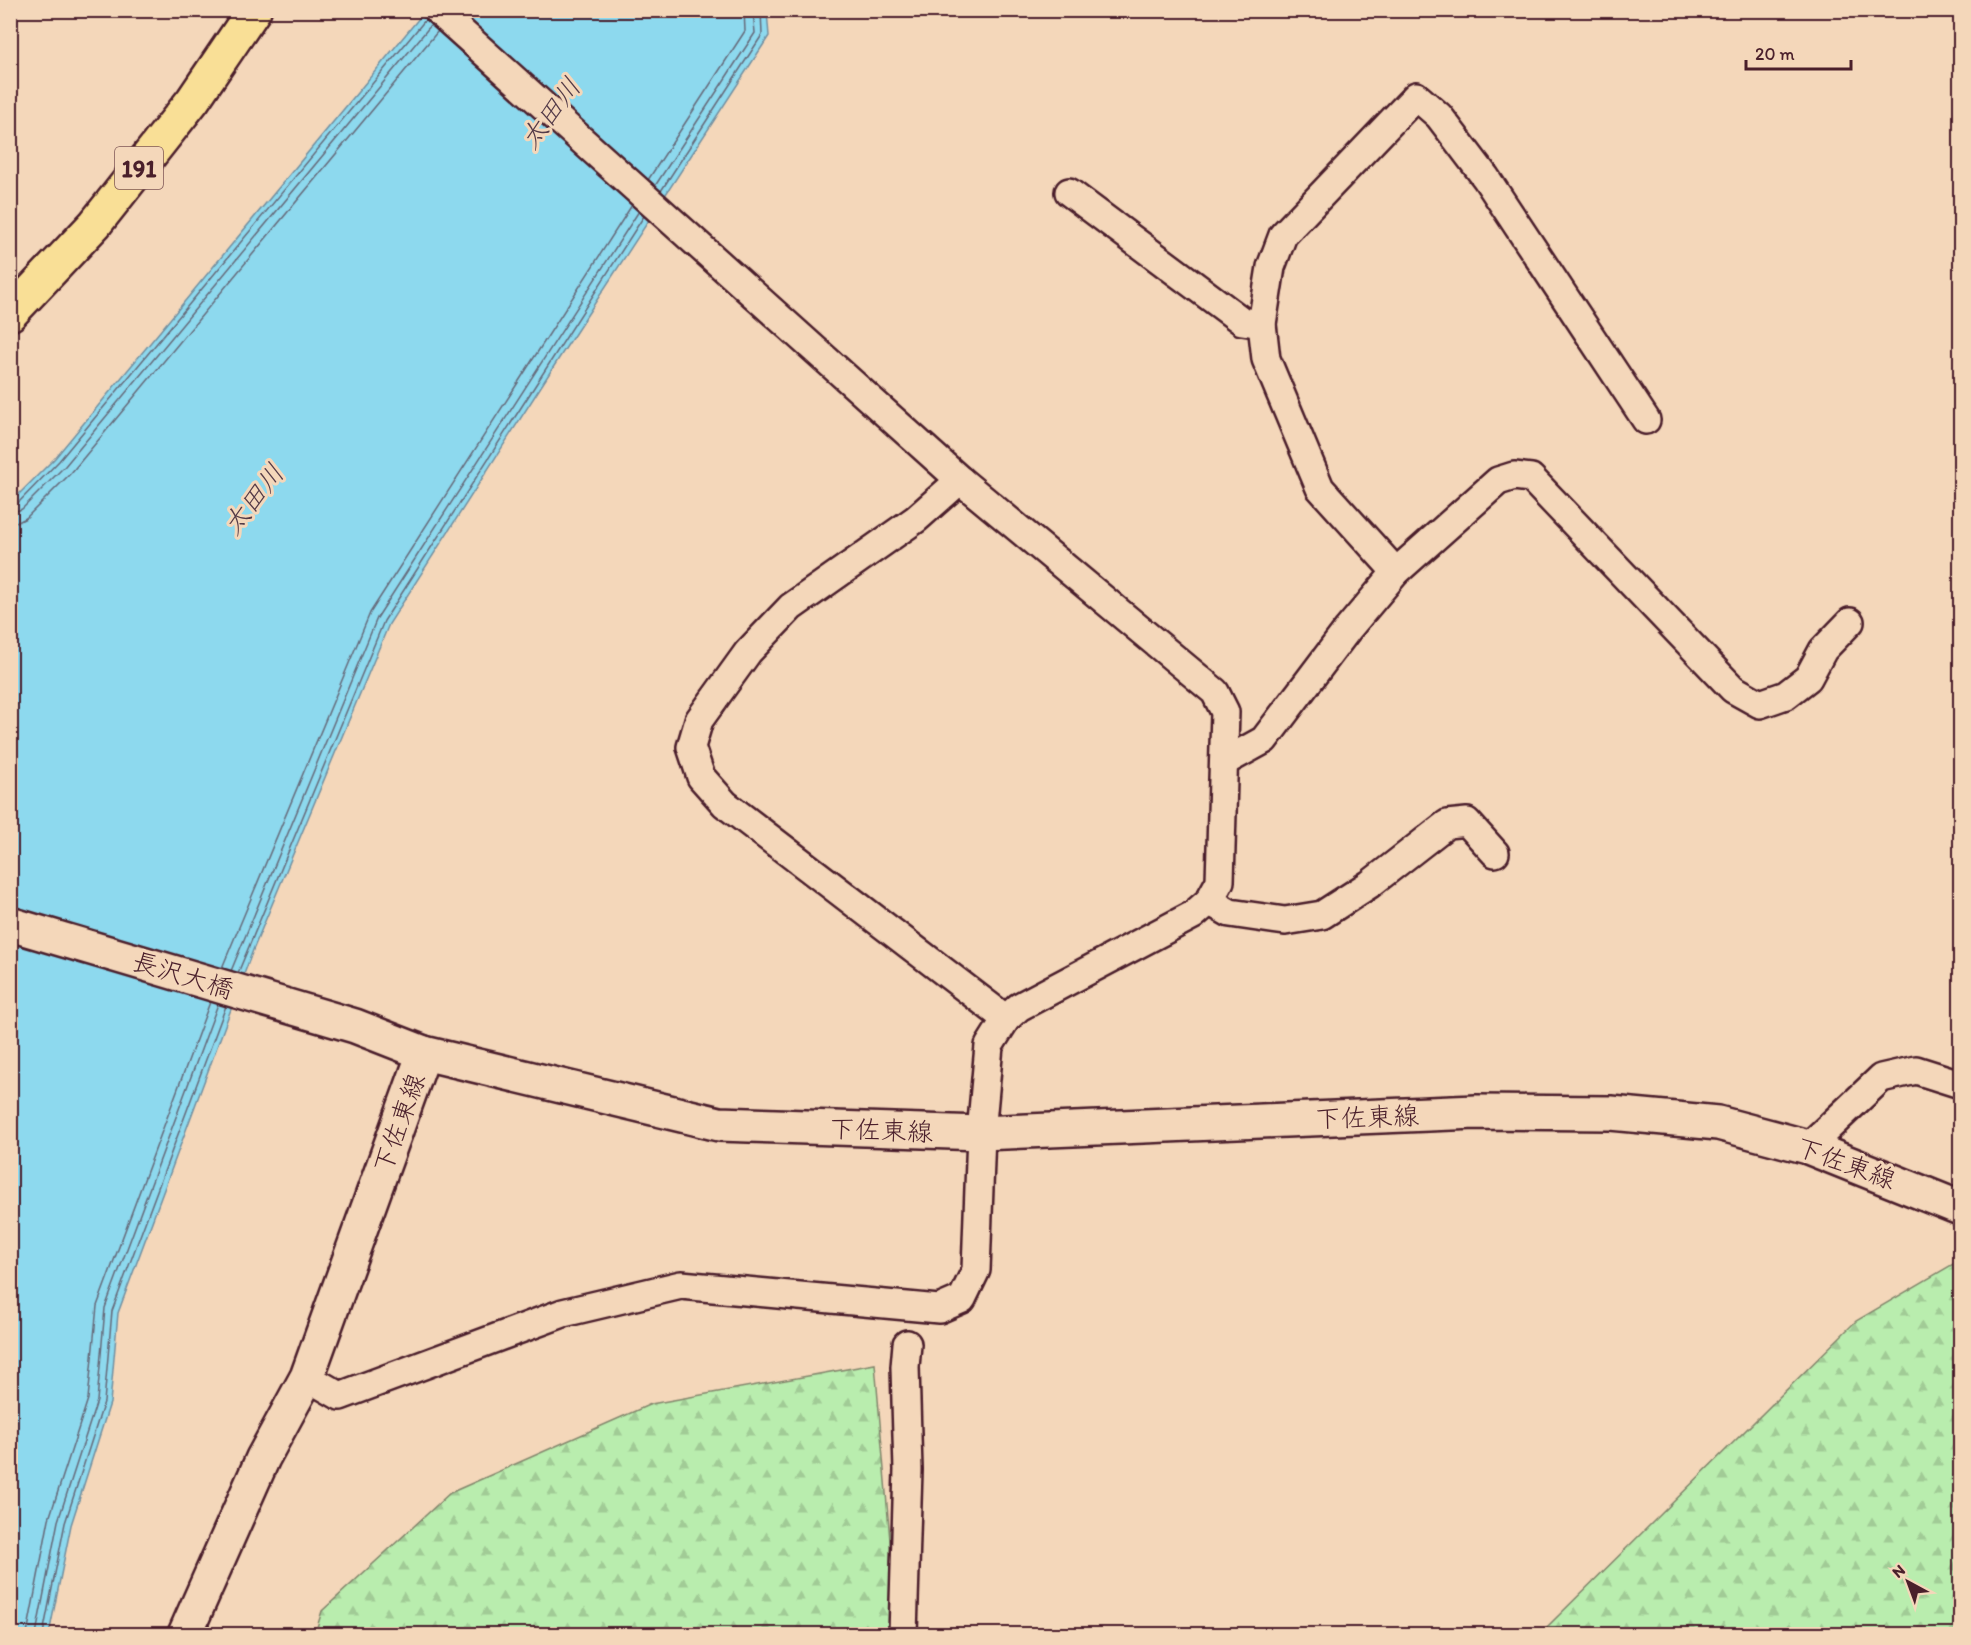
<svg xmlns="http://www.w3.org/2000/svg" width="1971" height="1645" font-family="Itim,'Klee One',sans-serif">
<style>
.forest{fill:url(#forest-firs);stroke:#82866c;stroke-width:1.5}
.water{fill:#8dd9ee;stroke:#728fa0;stroke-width:1.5}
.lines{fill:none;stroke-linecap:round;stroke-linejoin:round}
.shore{stroke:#656979;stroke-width:1.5}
.street-casing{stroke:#4a1f2b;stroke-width:32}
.secondary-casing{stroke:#4a1f2b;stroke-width:38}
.highway-casing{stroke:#4a1f2b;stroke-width:38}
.street{stroke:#f4d7ba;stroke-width:27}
.secondary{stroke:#f4d7ba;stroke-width:33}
.highway{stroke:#f9df96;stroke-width:33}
.labels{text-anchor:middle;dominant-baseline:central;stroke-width:6;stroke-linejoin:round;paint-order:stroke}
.shield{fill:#f4d7ba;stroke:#7d5656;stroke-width:1.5}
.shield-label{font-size:24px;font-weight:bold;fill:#4a1f2b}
.street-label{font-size:26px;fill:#4a1f2b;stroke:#f4d7ba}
.water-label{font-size:27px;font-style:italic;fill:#543b48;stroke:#f4d7ba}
</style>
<defs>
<pattern id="forest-firs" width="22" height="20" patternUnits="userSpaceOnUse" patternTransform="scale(1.5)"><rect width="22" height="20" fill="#b9edae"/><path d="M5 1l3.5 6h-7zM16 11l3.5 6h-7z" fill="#a1cb96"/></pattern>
</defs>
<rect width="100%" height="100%" fill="#f4d7ba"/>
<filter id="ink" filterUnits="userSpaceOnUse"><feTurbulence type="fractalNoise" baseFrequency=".0167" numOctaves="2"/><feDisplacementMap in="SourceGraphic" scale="12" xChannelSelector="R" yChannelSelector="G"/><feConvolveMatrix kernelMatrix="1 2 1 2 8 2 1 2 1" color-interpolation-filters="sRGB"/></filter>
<g filter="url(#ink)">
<g class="forest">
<path d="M1960 1260V1634H1543L1546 1628 1856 1321Z"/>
<path d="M875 1364 898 1634H315L322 1611 450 1493 651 1404Z"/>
</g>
<path class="water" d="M425 11H767L769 36 563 352 389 624 253 950 118 1313 110 1403 71 1525 49 1634H11V502L55 458Z"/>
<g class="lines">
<g class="shore">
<path d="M648 180 745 31 744 10"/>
<path d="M655 186 755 33 753 10"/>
<path d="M661 191 762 35 761 10"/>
<path d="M10 506 17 504 59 461 426 19"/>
<path d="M10 513 22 509 65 466 431 25"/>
<path d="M10 522H18L26 518 71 473 438 31"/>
<path d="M222 968 370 613 632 205"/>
<path d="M231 971 377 618 639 211"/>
<path d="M238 973 384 621 644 216"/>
<path d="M27 1634 49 1519 88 1399 97 1306 210 1002"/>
<path d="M36 1634 58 1521 97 1401 105 1308 218 1004"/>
<path d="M43 1634 65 1523 104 1402 112 1311 226 1006"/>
</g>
<g class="street-casing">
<g id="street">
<path d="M1069 192 1242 321 1262 324"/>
<path d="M960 480 916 519 791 607 748 652 699 720 691 747 701 777 725 804 1006 1019"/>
<path d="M1396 572 1320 488 1266 359 1262 324 1271 267 1283 235 1416 96 1439 116 1486 178 1646 420"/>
<path d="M1224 762 1264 740 1348 629 1396 572 1498 481 1514 476 1531 478 1733 689 1760 704 1786 695 1808 678 1823 650 1850 622"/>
<path d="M1209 901 1230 913 1285 921 1322 915 1370 884 1447 824 1467 822 1495 853"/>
<path d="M1808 1147 1881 1078 1916 1070 1960 1084"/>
<path d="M307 1377 340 1396 563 1313 681 1285 939 1309 962 1299 976 1270 981 1133 989 1046 1006 1019 1019 1007 1193 915 1209 901 1220 881 1225 712 1215 692 960 480 437 10"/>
<path d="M903 1634 908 1470 905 1367 907 1344"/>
</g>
</g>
<g class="secondary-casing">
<g id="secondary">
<path d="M10 924 355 1026 424 1053 719 1124 981 1133 1476 1112 1611 1113 1718 1123 1808 1147 1960 1208"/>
<path d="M185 1634 263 1458 307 1377 424 1053"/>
</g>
</g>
<g class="highway-casing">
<path id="highway" d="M10 314 95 224 193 100 254 10"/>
</g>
<use href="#street" class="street"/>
<use href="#secondary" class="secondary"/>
<use href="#highway" class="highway"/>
</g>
</g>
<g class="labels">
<rect class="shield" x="115" y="147" width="48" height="42" rx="4.5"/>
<g class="shield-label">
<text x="139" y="168">191</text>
</g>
<g class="street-label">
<text transform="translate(183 975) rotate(17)">長沢大橋</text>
<text transform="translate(1367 1117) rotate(-2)">下佐東線</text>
<text transform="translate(399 1123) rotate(-70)">下佐東線</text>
<text transform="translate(881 1130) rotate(2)">下佐東線</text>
<text transform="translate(1846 1163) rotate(20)">下佐東線</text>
</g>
<g class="water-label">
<text transform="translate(550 113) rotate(-53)">太田川</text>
<text transform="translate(253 499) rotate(-52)">太田川</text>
</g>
</g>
<rect width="1971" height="1645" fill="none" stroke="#f4d7ba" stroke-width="36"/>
<rect x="18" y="18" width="1935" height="1609" fill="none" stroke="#4a1f2b" stroke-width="2" filter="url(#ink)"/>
<g transform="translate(1908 1582) rotate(319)" stroke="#f4d7ba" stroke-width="4.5" paint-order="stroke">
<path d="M0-4.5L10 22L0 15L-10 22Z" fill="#4a1f2b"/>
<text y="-9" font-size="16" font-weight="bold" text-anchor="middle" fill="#4a1f2b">N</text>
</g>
<path d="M1746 60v9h105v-9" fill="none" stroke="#4a1f2b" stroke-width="3"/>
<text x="1755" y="60" font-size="18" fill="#4a1f2b" stroke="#f4d7ba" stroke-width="4.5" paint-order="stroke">20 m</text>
</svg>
